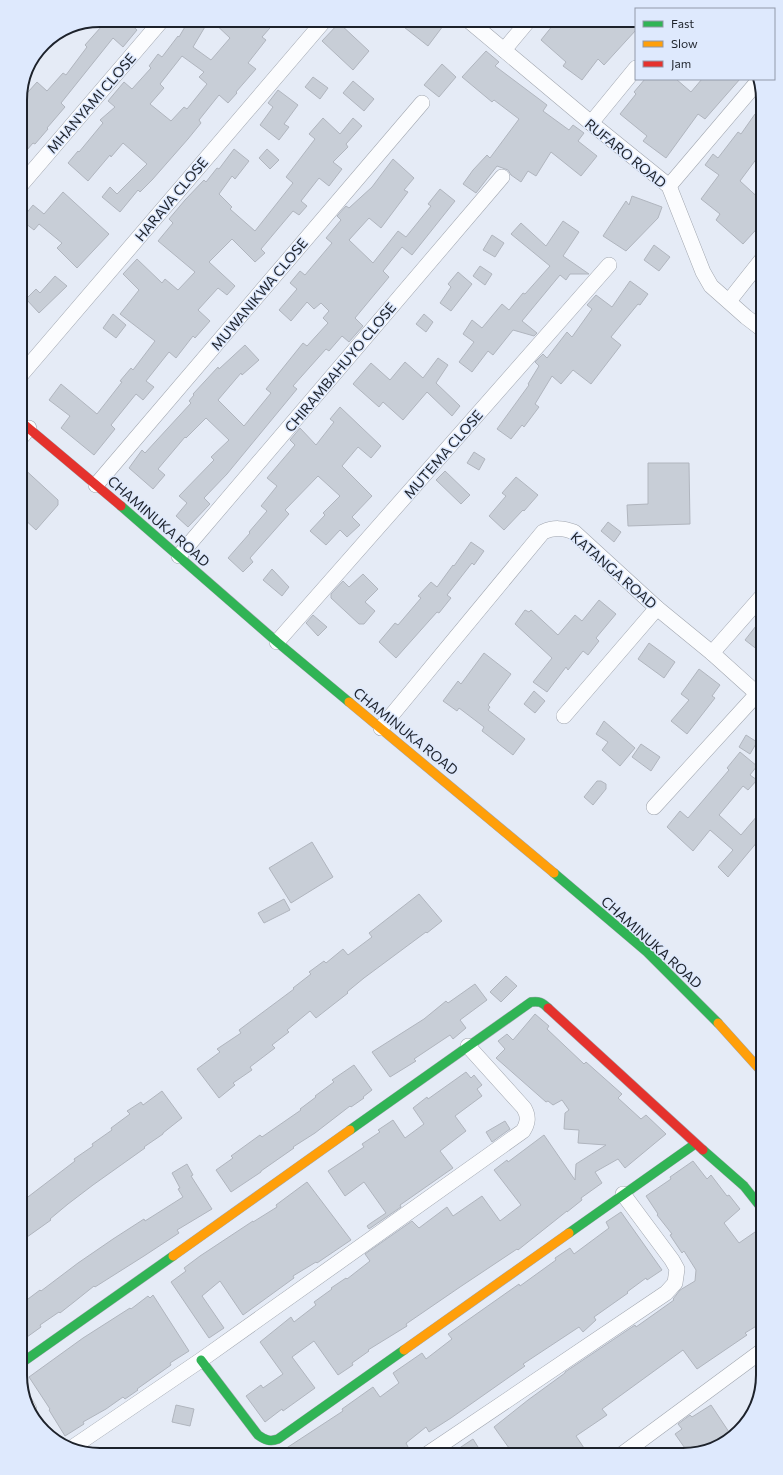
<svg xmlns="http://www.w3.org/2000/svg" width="783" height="1475" font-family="Commissioner,sans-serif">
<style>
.building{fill:#c8ced7;stroke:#b0b5be;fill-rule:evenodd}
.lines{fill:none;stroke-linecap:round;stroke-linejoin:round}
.street-casing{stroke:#a1a6af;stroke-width:16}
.fast-casing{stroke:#a1a6af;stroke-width:10}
.slow-casing{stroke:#a1a6af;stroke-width:10}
.jam-casing{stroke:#a1a6af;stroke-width:10}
.street{stroke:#fbfcfe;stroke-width:15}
.fast{stroke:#30b455;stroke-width:9}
.slow{stroke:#ff9f0a;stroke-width:9}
.jam{stroke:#e5322d;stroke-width:9}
.labels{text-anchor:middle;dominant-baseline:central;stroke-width:3;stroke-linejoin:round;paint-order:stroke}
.street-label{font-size:14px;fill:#1d222b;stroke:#dee9fd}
.rim{fill:none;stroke:#1d222b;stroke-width:2}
</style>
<rect width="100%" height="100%" fill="#e5ebf6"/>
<g class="building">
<path d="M100 20H126L137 30 123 47 113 38 61 103 65 107 47 128 48 129 35 144 33 143 20 158V101L37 82 47 91 63 73 66 75 87 47 85 45 101 27 93 21Z"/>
<path d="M189 20H209L193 47 211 60 230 38 211 20H277L262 37 266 40 248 63 256 69 236 92 237 93 228 103 219 95 199 120 201 123 188 139 152 180 140 192 138 190 120 212 102 197 110 187 117 194 147 164 123 143 111 157 110 155 88 181 68 163 78 151 79 152 103 123 100 120 115 107 108 101 124 82 132 89 151 68 149 66 158 54 162 57 178 36 179 37ZM182 56 204 72 199 77 207 84 187 109 184 107 171 121 150 104 164 88 160 84Z"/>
<path d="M395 20H435L443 26 428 46Z"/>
<path d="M557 20H636V30L604 65 598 59 582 80 563 66 566 62 541 40Z"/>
<path d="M339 23 369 51 353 70 322 41Z"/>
<path d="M486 51 499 62 495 66 547 105 543 111 569 130 573 125 584 133 578 141 597 156 581 176 551 152 536 176 528 171 521 182 511 175 508 170 497 166 476 193 463 184 473 170 487 155 490 158 519 119 494 100 492 102 462 77Z"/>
<path d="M442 64 456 77 439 97 424 85Z"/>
<path d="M313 77 328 88 320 99 305 87Z"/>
<path d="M645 79H676L691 92 702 79H740L705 119 698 114 666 158 643 141 647 136 620 114 636 94 634 92Z"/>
<path d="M353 81 374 99 364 111 343 93Z"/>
<path d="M278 90 298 105 284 124 289 127 279 140 260 125 273 107 268 103Z"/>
<path d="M755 114 763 120V150L740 181 763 202V222L743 244 716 220 720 214 701 199 719 175 705 165 713 154 718 158 738 132 741 134Z"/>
<path d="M323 118 340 134 353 118 362 126 346 144 348 147 333 162 342 169 329 186 319 178 301 201 307 206 299 215 293 211 261 249 265 253 255 262 232 239 209 262 235 286 227 295 218 288 198 310 210 321 195 338 193 336 176 358 169 352 146 381 154 387 143 400 136 394 111 425 115 429 94 455 61 428 70 416 49 400 61 384 97 414 122 382 120 381 131 368 133 370 155 341 120 314 139 290 123 274 137 259 162 283 165 279 178 290 195 272 158 241 173 223 169 219 185 200 204 180 206 182 217 168 219 169 234 149 249 161 235 179 232 176 219 194 232 207 230 209 255 231 293 183 286 177 315 139 309 134Z"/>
<path d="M267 149 279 160 270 169 259 158Z"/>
<path d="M393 159 414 178 404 190 408 192 381 228 369 218 349 240 373 263 398 231 406 237 431 206 428 204 440 189 455 201 412 255 402 247 383 271 389 277 355 318 363 326 349 342 342 336 329 351 326 349 293 386 297 389 227 474 204 498 210 504 188 527 176 516 187 503 179 496 214 460 211 457 229 440 206 418 186 438 185 437 158 469 165 475 153 489 129 468 142 450 145 453 191 403 189 401 194 395 193 394 218 367 219 369 245 345 259 360 242 375 241 373 218 400 244 426 271 393 266 389 303 343 307 346 328 323 323 318 329 311 321 303 314 309 307 302 291 321 279 310 297 289 290 283 300 271 305 275 332 243 326 238 341 220 337 216 346 206 349 208 372 187Z"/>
<path d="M63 192 109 234 77 268 57 248 62 243 39 224 34 230 21 220 33 205 44 214Z"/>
<path d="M632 196 662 207 658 218 626 251 603 236 626 201 629 205Z"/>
<path d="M563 221 579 232 563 256 589 274H570L566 280 560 275 522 321 537 333 534 336 513 330 493 355 488 351 472 372 459 362 474 342 463 334 472 320 482 328 502 304 509 310 523 293 525 294 550 266 511 234 521 223 546 246Z"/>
<path d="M492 235 504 243 495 257 483 250Z"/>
<path d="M654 245 670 257 659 271 644 260Z"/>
<path d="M480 266 492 274 485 285 473 276Z"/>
<path d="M458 272 472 284 451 311 440 303 451 287 448 284Z"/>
<path d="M55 276 67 286 39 313 26 299 36 289 40 293Z"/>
<path d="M630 281 648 294 640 305 638 304 611 337 621 345 591 384 573 370 561 384 552 376 535 404 539 407 524 427 522 425 511 439 497 429 529 385 528 384 539 366 535 362 543 354 547 358 567 332 572 337 592 309 587 305 596 295 612 307Z"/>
<path d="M113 314 126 325 116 338 103 328Z"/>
<path d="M424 314 433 322 426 332 416 324Z"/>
<path d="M438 358 448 365 436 383 460 406 452 416 427 392 403 420 383 402 379 407 353 384 371 363 390 380 405 362 423 378Z"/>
<path d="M340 407 381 446 371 458 358 447 342 466 372 496 352 517 360 525 347 537 340 530 326 545 310 531 325 515 323 513 340 496 318 476 285 510 289 514 250 558 253 562 243 572 228 558 250 533 249 532 267 511 261 506 277 486 267 478 295 445 290 440 300 428 316 445 334 422 330 419Z"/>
<path d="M474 452 485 459 479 470 467 463Z"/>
<path d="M648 463H689L690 524 628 526 627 505 648 504Z"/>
<path d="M20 465 58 500V505L36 530 20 515Z"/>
<path d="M445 471 470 495 461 504 436 480Z"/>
<path d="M516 477 538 495 524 511 523 510 504 530 489 516 506 496 502 493Z"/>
<path d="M608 522 621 532 614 542 601 531Z"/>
<path d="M471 542 484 551 474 565 472 563 447 595 451 598 439 613 437 612 396 658 379 642 395 623 398 625 421 598 418 596 431 582 437 587 453 565 454 566Z"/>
<path d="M272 569 289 587 282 596 263 580Z"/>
<path d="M363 574 378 589 365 602 375 611 364 624H359L331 598V594L343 581 349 587Z"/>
<path d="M599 600 616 614 596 638 599 641 588 655 583 651 568 670 566 667 547 692 533 682 552 658 515 624 525 610 529 612 531 610 558 635 575 615 582 621Z"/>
<path d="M313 615 327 627 318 636 306 623Z"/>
<path d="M763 617V654L745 640Z"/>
<path d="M649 643 675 662 664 678 638 659Z"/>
<path d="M484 653 511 674 488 705 490 707 488 710 525 739 513 755 482 731 484 727 459 708 457 711 443 701 458 681 461 684Z"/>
<path d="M699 669 720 685 712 696 715 698 687 734 671 721 689 700 681 694Z"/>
<path d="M534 691 545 701 535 713 524 704Z"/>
<path d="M604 721 635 748 620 766 602 750 608 742 596 734Z"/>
<path d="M746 735 757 742 750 754 739 747Z"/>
<path d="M641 744 660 757 651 771 632 757Z"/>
<path d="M740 752 757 766 750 775 757 780 748 790 743 786 719 815 741 835 763 809V835L728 877 718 867 733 850 710 830 693 851 667 827 680 811 688 818 729 770 727 768Z"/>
<path d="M597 781H601L606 784V789L593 805 584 797Z"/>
<path d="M312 842 333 877 291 903 269 868Z"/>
<path d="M419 894 442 921 427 933 426 932 364 978 347 992 348 993 316 1018 310 1011 287 1030 289 1032 272 1045 275 1048 250 1067 252 1070 233 1083 235 1085 219 1098 197 1069 220 1052 217 1049 241 1033 239 1030 294 989 293 988 311 974 309 972 324 961 326 963 343 949 348 955 372 937 369 933Z"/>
<path d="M284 899 290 910 264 923 258 913Z"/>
<path d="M506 976 517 986 501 1002 490 992Z"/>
<path d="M475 984 487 1000 460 1020 466 1028 453 1039 450 1035 414 1059 416 1061 390 1077 372 1052 424 1019 446 1001 448 1003Z"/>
<path d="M535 1014 549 1026 547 1029 584 1064 586 1062 622 1094 618 1098 641 1119 646 1115 666 1134 625 1168 618 1159 595 1172 602 1183 581 1198 582 1200 567 1212V1211L518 1250 517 1249 460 1287 406 1324 407 1326 368 1350 369 1351 352 1363 353 1365 338 1375 314 1341 292 1357 315 1388 283 1411 282 1409 265 1422 246 1396 261 1385 263 1388 283 1374 260 1342 291 1317 294 1322 316 1305 314 1302 332 1289 331 1288 346 1278 347 1279 370 1261 365 1254 412 1221 419 1228 447 1207 453 1216 482 1196 500 1221 521 1205 494 1170 507 1160 508 1162 544 1135 575 1180 576 1164 606 1145 578 1143 579 1130 564 1129 565 1113 569 1110 562 1100 553 1105 548 1101 546 1102 496 1058 505 1049 498 1041 507 1034 513 1040Z"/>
<path d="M354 1065 372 1090 363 1097 364 1098 351 1107 350 1106 315 1133 293 1147 294 1148 261 1171V1172L231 1192 216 1170 233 1158 231 1156 260 1135 262 1137 301 1110 300 1109 316 1097 315 1096 334 1082 332 1080Z"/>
<path d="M466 1072 471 1078 474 1075 482 1085 477 1089 482 1096 455 1116 466 1131 440 1151 453 1168 403 1203 400 1205 401 1207 369 1229 367 1226 371 1223 386 1213 364 1182 345 1196 328 1171 364 1147 362 1144 380 1132 378 1130 393 1120 405 1138 424 1124 413 1108 427 1097 428 1099Z"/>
<path d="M162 1091 182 1118 163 1133V1134L144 1147 145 1148 93 1185 68 1204 50 1219 51 1220 20 1242V1203L75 1161 74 1159 93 1146 92 1144 112 1130 111 1128 130 1114 127 1111 141 1102 143 1105Z"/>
<path d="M505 1121 510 1129 492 1142 486 1132Z"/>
<path d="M693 1161 707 1179 711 1175 727 1196 729 1195 740 1209 724 1223 739 1243 755 1232 763 1243V1322L745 1333 747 1335 697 1369 683 1350 602 1409 607 1415 576 1436 584 1448 575 1455H514L494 1427 528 1400 565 1373V1372L635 1325 636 1327 674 1300 673 1299 680 1290 695 1281 696 1270 684 1251 682 1253 670 1235 672 1234 657 1215 658 1214 646 1196 671 1179 670 1177Z"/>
<path d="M187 1164 193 1175 191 1176 212 1209 177 1230 179 1233 144 1256 95 1287 94 1286 74 1302 60 1313 59 1312 40 1325 41 1327 20 1342V1305L40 1290 41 1291 78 1263 113 1239 144 1219 145 1221 183 1197 178 1189 180 1188 172 1173Z"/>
<path d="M307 1182 351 1240 317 1263 316 1262 293 1276 294 1278 243 1315 220 1281 202 1296 224 1328 209 1338 171 1282 186 1271 184 1268 200 1256 253 1221V1222L277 1207 276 1205Z"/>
<path d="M621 1212 662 1270 647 1280 646 1278 627 1292 628 1293 594 1317 596 1320 583 1332 579 1327 523 1364 525 1366 451 1418 429 1432 426 1427 406 1443 408 1447 397 1455H268L285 1449 343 1411 342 1409 373 1387 380 1397 399 1383 393 1373 422 1353 426 1359 452 1339 448 1334 519 1284 520 1286 556 1260 555 1258 570 1248 574 1254 609 1228 606 1222Z"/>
<path d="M153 1295 189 1351 170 1363 171 1365 137 1389 138 1390 125 1399 123 1397 106 1409 83 1422 84 1424 65 1436 49 1410 50 1409 29 1377 83 1338 130 1308 131 1309 148 1296 150 1298Z"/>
<path d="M176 1405 194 1409 190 1426 172 1422Z"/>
<path d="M711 1405 731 1435 714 1449 689 1454 675 1434 682 1429 678 1424 690 1415 692 1417Z"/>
<path d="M473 1439 483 1455H449Z"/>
</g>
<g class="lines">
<g class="street-casing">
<g id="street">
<path d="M468 20 591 123 669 186 703 272 711 286 746 317 763 330"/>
<path d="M504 50 529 20"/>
<path d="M591 123 636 68"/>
<path d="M20 186 162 20"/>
<path d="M669 186 759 80"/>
<path d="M729 301 763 258"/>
<path d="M20 376 323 22"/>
<path d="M20 439 29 428"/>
<path d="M96 485 422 103"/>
<path d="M179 556 502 177"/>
<path d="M277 642 609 265"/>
<path d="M712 653 763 595"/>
<path d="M564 716 657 608"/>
<path d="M381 728 543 532C554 527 563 528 574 532L657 608 712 653 763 699"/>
<path d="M654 807 757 694"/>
<path d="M26 1404 29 1409"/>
<path d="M73 1447 201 1360 523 1131C528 1123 529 1117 524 1108L468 1046"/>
<path d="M426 1455 666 1293 675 1283 677 1269 672 1260 623 1194"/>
<path d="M621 1455 763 1350"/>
</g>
</g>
<g class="fast-casing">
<g id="fast">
<path d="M121 506 277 642 349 702"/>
<path d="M554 873 647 952 718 1023"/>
<path d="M350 1130 531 1002C539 1001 542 1002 548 1008"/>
<path d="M703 1150 744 1186 763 1210"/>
<path d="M569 1233 695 1144"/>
<path d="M201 1360 258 1435C265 1440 270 1442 278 1439L404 1350"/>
<path d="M20 1364 173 1256"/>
</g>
</g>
<g class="slow-casing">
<g id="slow">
<path d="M349 702 554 873"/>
<path d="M718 1023 763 1073"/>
<path d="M173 1256 350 1130"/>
<path d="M404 1350 569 1233"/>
</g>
</g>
<g class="jam-casing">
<g id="jam">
<path d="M20 421 121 506"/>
<path d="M548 1008 703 1150"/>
</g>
</g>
<use href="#street" class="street"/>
<use href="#fast" class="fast"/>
<use href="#slow" class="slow"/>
<use href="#jam" class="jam"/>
</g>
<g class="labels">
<g class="street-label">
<text transform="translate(91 103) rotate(-49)">MHANYAMI CLOSE</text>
<text transform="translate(626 153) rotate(39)">RUFARO ROAD</text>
<text transform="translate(171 199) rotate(-50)">HARAVA CLOSE</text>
<text transform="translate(259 294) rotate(-50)">MUWANIKWA CLOSE</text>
<text transform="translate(340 367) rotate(-50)">CHIRAMBAHUYO CLOSE</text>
<text transform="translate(443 454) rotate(-49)">MUTEMA CLOSE</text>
<text transform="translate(159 521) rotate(41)">CHAMINUKA ROAD</text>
<text transform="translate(614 570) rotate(41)">KATANGA ROAD</text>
<text transform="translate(406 731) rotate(39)">CHAMINUKA ROAD</text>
<text transform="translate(652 942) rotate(42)">CHAMINUKA ROAD</text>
</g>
</g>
<path d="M0 0H783V1475H0ZM100 27H683A73 73 0 0 1 756 100V1375A73 73 0 0 1 683 1448H100A73 73 0 0 1 27 1375V100A73 73 0 0 1 100 27Z" fill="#dee9fd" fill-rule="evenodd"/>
<path class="rim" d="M100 27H683A73 73 0 0 1 756 100V1375A73 73 0 0 1 683 1448H100A73 73 0 0 1 27 1375V100A73 73 0 0 1 100 27Z"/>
<rect x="635" y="8" width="140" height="72" fill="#dee9fd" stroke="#9199a9"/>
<rect x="643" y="21" width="20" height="6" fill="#30b455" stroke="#9199a9"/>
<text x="671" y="28" font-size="12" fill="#1d222b">Fast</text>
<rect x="643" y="41" width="20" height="6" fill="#ff9f0a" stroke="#9199a9"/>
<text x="671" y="48" font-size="12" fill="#1d222b">Slow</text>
<rect x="643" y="61" width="20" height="6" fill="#e5322d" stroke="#9199a9"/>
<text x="671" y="68" font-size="12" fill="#1d222b">Jam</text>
</svg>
